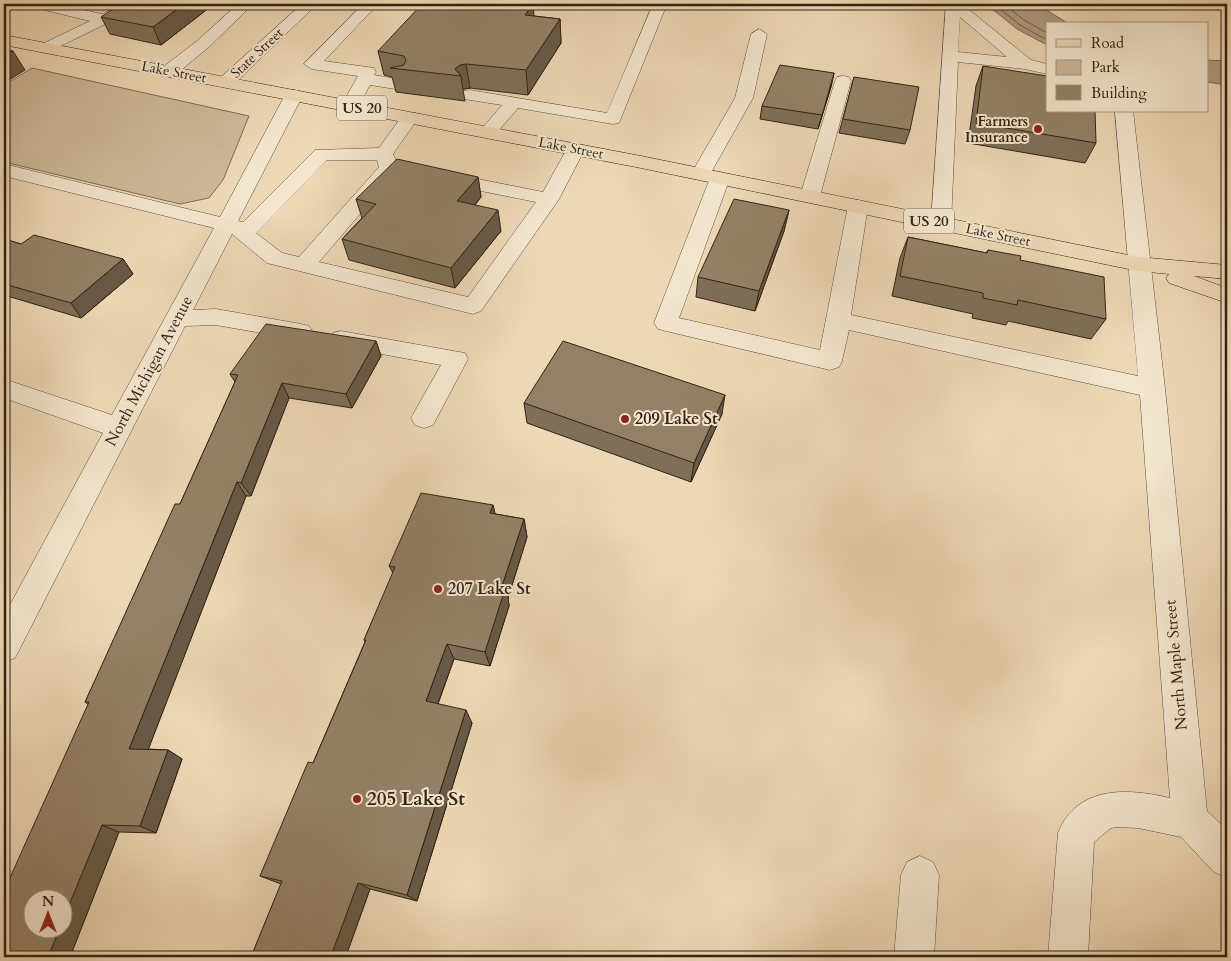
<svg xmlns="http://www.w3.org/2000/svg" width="1231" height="961" font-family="Cardo,serif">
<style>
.green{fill:#cdb999;stroke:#7f6e56}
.water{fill:#ad9a7e;stroke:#7b6a53}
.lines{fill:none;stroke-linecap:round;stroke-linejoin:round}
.shore{stroke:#6f5e48;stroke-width:1}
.minor-casing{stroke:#60503b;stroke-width:1}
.major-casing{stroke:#312312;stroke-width:1}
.minor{fill:#f3e6cf;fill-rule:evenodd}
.major{fill:#edd8b5;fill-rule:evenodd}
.wall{fill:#7e6f59;stroke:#312312}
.shaded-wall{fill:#675a48;stroke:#312312}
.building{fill:#938167;stroke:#312312}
.poi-dot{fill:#8f2418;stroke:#f3e6cf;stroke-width:2}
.labels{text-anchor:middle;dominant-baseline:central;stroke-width:4;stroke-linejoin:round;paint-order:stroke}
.far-street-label{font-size:14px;fill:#312312;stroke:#f3e6cf}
.far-poi-label{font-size:14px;font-weight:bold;fill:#312312;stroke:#f3e6cf;text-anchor:end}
.shield{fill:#f3e6cf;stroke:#6b5e4b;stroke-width:1}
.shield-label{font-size:15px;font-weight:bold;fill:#312312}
.street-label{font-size:16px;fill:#312312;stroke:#f3e6cf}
.poi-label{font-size:16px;font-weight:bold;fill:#312312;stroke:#f3e6cf;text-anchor:start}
.near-poi-label{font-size:19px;font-weight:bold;fill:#312312;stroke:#f3e6cf;text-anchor:start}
</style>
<rect width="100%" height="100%" fill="#edd8b5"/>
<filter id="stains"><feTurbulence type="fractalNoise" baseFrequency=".004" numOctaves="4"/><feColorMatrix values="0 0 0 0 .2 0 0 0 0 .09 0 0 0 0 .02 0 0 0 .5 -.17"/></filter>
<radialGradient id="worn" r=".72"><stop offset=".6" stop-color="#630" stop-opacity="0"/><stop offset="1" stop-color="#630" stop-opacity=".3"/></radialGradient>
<path class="green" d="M32 68 249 116 223 180 209 198 180 204 4 162V85Z"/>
<g class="water">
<path d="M986 4H1037L1069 24H1047V45L1017 29Z"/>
<path d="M1207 60 1227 61V85L1207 82Z"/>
</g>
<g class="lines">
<g class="shore">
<path d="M994 4 1020 25 1047 40"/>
<path d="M1004 4 1024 20 1047 33"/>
</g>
<g class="minor-casing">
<g id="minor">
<path d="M30 4H56L102 14 122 4H139L126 14 46 53 38 48 40 45 90 21 32 7Z"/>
<path d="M238 4H253L209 47 175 75H163L161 71 163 67 197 41Z"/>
<path d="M302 4H317L232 86H220L218 82 220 78Z"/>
<path d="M363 4H378L324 61 374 68 376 72 374 75 408 81 410 85 408 89 402 90 370 85 356 110H344L341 106 358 76 312 69 304 64Z"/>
<path d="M653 4H667L619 123 613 124 518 108 494 136H482L479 132 502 105 464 99 461 95 464 91 470 90 607 113Z"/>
<path d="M946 4H962L1031 60 1047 64V74L1025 69 958 62 951 223 948 227 941 229 934 227 931 223ZM960 17 1007 57 958 52Z"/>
<path d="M759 29 767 34 753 98 708 178H694L691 174 735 98 751 34Z"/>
<path d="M843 76 849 77 851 81 820 196 817 200H803L800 196 835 81 837 77Z"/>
<path d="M294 90 300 91 303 95 238 221 243 222 315 150 379 148 404 113H416L419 117 393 154 399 168 319 262 468 297 536 202 436 182 433 178 436 174 443 172 543 192 569 145H583L585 149 559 199 481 311 473 314 267 263 232 234 193 310 216 309 301 324 309 326 313 332 309 338 301 340 216 325 185 326 15 658 4 662V616L103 433 4 398V379L112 415 214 228 4 176V164L220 217 285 95 288 91ZM327 160H377L379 167 299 257 282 253 256 233Z"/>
<path d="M1115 111H1133L1165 388 1207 811 1227 830V878L1214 872 1181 837 1138 828 1117 827 1111 828 1094 842 1088 957H1048L1058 833C1077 785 1128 788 1170 798L1140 395 849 330 842 361 839 367 830 370 666 331 658 329 654 323 710 178 713 174H727L730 178 679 318 820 350 848 206 851 202 858 200 865 202 868 206 851 315 1138 376Z"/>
<path d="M341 331 465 353 468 359 433 425 424 428 415 425 411 418 441 365 333 345 329 339 333 333Z"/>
<path d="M920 856 933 862 939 875 934 957H894L901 875 907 862Z"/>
</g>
</g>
<g class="major-casing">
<path id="major" d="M4 35 641 156 1138 257 1227 265V279L1194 276 1227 288V303L1169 283 1166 278 1169 274 1138 271 641 168 4 45Z"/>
</g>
<use href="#minor" class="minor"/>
<use href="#major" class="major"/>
</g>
<g class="wall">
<path d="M214 4 161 45 110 34 101 17Z"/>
<path d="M534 16 560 19 561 43 528 95 470 88 464 89 463 90 465 101 396 92 392 77 384 75 378 51Z"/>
<path d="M983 66 1096 143 1085 163 968 143 976 86Z"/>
<path d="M834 73 831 87 818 129 760 119 762 106Z"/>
<path d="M854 77 910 130 905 144 839 133Z"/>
<path d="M478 177 481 197 475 205 501 231 455 288 349 260 342 239 362 218 356 199Z"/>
<path d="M789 210 784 231 755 311 696 297 698 277Z"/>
<path d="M908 237 986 253 988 250 1020 260 1106 319 1091 339 1008 321 1006 325 972 318 973 314 892 296 900 258Z"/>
<path d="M4 239 21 244 123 259 133 274 81 318 4 295Z"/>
<path d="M376 341 381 356 352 408 289 398 251 496H246L148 749 168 750 182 759 156 833 119 832 70 957 88 704 85 702 180 504 235 382 230 374Z"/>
<path d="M524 403 722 414 691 482 527 423Z"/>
<path d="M493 505 495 514 524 519 527 537 508 598 509 606 490 666 454 659 438 704 472 723 417 901 370 889 346 956 251 957 281 884 260 876 313 763 365 642 364 640 393 573 389 566Z"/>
</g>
<g class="shaded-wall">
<path d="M184 4H214L161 45 153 27Z"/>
<path d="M533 4 535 27 525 15Z"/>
<path d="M560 19 561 43 528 95 526 70Z"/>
<path d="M13 51 25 70 4 83V56Z"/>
<path d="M466 64 470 88 464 89 463 90 461 76 455 69 460 65Z"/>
<path d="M834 73 831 87 818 129Z"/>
<path d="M478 177 481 197 461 221 457 201Z"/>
<path d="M498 210 501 231 455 288 451 268Z"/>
<path d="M789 210 784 231 755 311 759 291Z"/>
<path d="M123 259 133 274 81 318 71 303Z"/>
<path d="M376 341 381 356 352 408 346 394Z"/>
<path d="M282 383 289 398 251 496 241 483Z"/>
<path d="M725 395 722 414 691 482 694 463Z"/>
<path d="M237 482 246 496 145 758 129 749Z"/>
<path d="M493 505 497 523 490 513Z"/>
<path d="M524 519 527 537 508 598 509 606 490 666 485 652 501 589Z"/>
<path d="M447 644 454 659 434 714 426 701Z"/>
<path d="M466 710 472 723 417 901 407 895Z"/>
<path d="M168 750 182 759 156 833 140 826Z"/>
<path d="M102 825 119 832 70 957H48L60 928H62V922Z"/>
<path d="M358 883 370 889 346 956 332 953Z"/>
</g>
<g class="building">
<path d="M120 4H184L153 27 101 17Z"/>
<path d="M422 4 433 5 434 4H533L525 15 560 19 526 70 466 64 460 65 455 69 461 76 390 68 404 65 406 60 404 56 378 51Z"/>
<path d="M4 49 13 51 4 56Z"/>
<path d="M780 65 834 73 822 115 762 106Z"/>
<path d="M983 66 1047 76V111H1095L1096 143 976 123Z"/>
<path d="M854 77 919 87 910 130 843 119Z"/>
<path d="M397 159 478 177 457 201 498 210 451 268 342 239 376 204 356 199Z"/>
<path d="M734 199 789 210 759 291 698 277Z"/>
<path d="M34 235 123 259 71 303 4 284V239L21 244Z"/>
<path d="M908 237 987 253 988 250 1021 256 1020 260 1104 277 1106 319 1018 300 1017 305 983 298V293L900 276Z"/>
<path d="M266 324 376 341 346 394 282 383 241 483 237 482 129 749 168 750 140 826 102 825 62 922V898H32V928H60L48 957H4V891L89 702H85L175 504H180L238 375 230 374Z"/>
<path d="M563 341 725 395 694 463 524 403Z"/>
<path d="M421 493 493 505 490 513 524 519 501 589H505L485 652 447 644 426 701 466 710 407 895 358 883 332 953 351 957H251L282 881 260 876 308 762 313 763 366 640H364L395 567 389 566Z"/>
</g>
<g class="poi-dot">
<circle cx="1038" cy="129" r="5"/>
<circle cx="625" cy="419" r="5"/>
<circle cx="438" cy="589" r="5"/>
<circle cx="357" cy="799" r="5"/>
</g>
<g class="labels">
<g class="far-street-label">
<text transform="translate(257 53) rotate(-43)">State Street</text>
<text transform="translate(174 72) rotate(11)">Lake Street</text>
<text transform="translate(571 148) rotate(11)">Lake Street</text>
<text transform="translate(998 235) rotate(12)">Lake Street</text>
</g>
<g class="far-poi-label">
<text x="1028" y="121">Farmers<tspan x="1028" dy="16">Insurance</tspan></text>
</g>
<g class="shield">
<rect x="337" y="95.5" width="50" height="25" rx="4"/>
<rect x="904" y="208.5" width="50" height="25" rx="4"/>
</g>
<g class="shield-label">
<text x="362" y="108">US 20</text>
<text x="929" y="221">US 20</text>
</g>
<g class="street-label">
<text transform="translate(149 371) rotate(-62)">North Michigan Avenue</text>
<text transform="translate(1176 665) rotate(-95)">North Maple Street</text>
</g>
<g class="poi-label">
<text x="635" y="419">209 Lake St</text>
<text x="448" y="589">207 Lake St</text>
</g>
<g class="near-poi-label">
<text x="367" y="799">205 Lake St</text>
</g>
</g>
<rect width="1231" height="961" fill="none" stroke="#edd8b5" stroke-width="20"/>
<rect x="5" y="5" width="1221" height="951" fill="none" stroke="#312312" stroke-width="2.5"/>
<rect x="10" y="10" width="1211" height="941" fill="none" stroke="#312312"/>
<rect x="1046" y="22" width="162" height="90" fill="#f3e6cf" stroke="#a59883"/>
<rect x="1056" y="39" width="25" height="8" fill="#edd8b5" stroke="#a59883"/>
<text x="1091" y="48" font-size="15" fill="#312312">Road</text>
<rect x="1056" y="60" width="25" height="15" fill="#cdb999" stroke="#a59883"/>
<text x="1091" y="72" font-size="15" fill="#312312">Park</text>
<rect x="1056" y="85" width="25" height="15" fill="#938167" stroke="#a59883"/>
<text x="1091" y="98" font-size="15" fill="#312312">Building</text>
<g transform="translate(48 914)"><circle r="24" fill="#f3e6cf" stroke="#a59883"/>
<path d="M0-4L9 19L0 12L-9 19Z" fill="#8f2418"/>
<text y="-8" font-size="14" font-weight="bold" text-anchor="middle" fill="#312312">N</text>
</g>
<rect width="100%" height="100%" filter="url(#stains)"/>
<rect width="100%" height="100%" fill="url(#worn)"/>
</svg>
